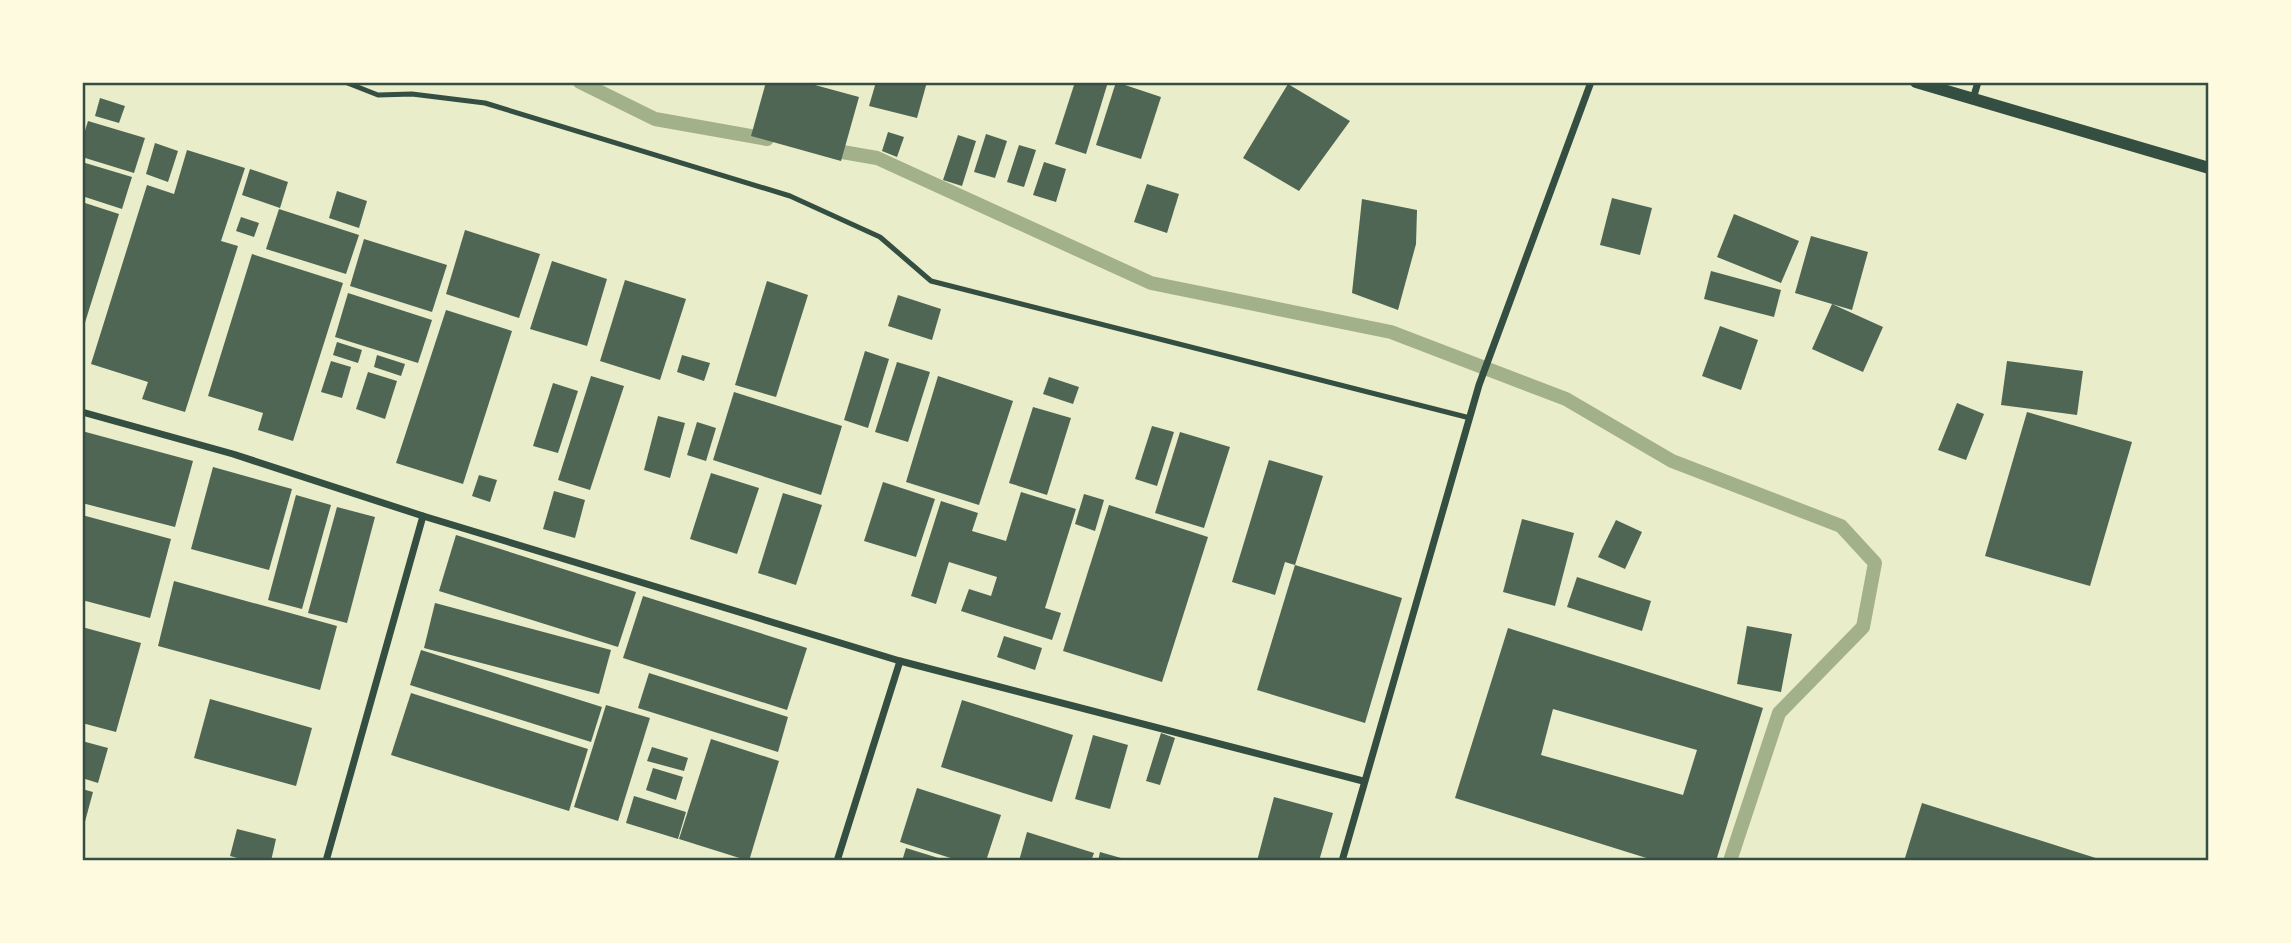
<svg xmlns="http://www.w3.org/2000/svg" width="2291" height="943" font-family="Roboto,sans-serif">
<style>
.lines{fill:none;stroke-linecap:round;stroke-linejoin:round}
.stream{stroke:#a3b18a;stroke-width:14}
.building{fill:#4f6655;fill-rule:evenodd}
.service{stroke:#344e41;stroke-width:5}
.minor{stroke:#344e41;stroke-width:7}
.tertiary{stroke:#344e41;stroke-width:12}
.neatline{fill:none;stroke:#344e41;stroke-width:2.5}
</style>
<rect width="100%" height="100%" fill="#e9edc9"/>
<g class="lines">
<g class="stream">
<path d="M580 82 655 119 767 139"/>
<path d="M825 149 877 158 1151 283 1391 332 1566 399 1672 461 1841 526 1875 563 1863 627 1779 713 1730 861"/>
</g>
</g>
<g class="building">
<path d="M766 82H804L859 97 841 161 751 136Z"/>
<path d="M876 82H927L917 118 869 106Z"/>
<path d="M1075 82H1108L1086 154 1055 144Z"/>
<path d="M1116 82 1161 97 1141 159 1096 145Z"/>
<path d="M1288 84 1350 121 1299 191 1243 158Z"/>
<path d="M100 98 125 106 119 123 95 116Z"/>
<path d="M88 121 145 138 134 173 82 157V140Z"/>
<path d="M888 132 904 137 897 157 882 151Z"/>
<path d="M986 134 1007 141 995 178 974 172Z"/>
<path d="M958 135 976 141 962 186 943 180Z"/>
<path d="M155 143 178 151 168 182 146 174Z"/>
<path d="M1019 145 1036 150 1024 187 1007 182Z"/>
<path d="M187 150 245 168 221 241 238 246 185 412 142 399 148 382 91 364 147 185 174 194Z"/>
<path d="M82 162 132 177 122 209 82 196Z"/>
<path d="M1044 162 1066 169 1056 202 1033 195Z"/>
<path d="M250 169 288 182 280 208 242 195Z"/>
<path d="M1147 184 1179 194 1167 233 1134 222Z"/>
<path d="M337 191 367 201 359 228 329 218Z"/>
<path d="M1612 198 1652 208 1640 255 1600 245Z"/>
<path d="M1362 199 1417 210 1416 244 1398 310 1352 293Z"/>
<path d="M82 202 119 214 83 329H82Z"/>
<path d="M279 209 359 235 346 274 266 249Z"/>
<path d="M1734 214 1799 241 1781 283 1717 257Z"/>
<path d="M241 217 259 223 254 237 236 231Z"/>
<path d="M465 230 540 254 519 318 446 294Z"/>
<path d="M1811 236 1868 252 1852 310 1832 304 1883 327 1863 372 1812 349 1832 304 1795 293Z"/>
<path d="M364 239 447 265 432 312 350 286Z"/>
<path d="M252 254 343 283 293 441 258 430 263 413 208 396Z"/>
<path d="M552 261 607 279 587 346 530 329Z"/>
<path d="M1711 271 1781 290 1774 317 1704 299Z"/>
<path d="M625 280 686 299 660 380 600 361Z"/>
<path d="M767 281 808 295 776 397 735 385Z"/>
<path d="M348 293 432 320 418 363 335 337Z"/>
<path d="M898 295 941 309 932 340 888 326Z"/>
<path d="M446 310 512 331 463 484 396 463Z"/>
<path d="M1720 326 1758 340 1741 390 1702 376Z"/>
<path d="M337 342 362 350 358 363 333 355Z"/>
<path d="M865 351 889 359 868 428 844 420Z"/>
<path d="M377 355 405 364 401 376 374 367Z"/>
<path d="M682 355 710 363 704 381 677 372Z"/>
<path d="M331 361 351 367 342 398 321 392Z"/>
<path d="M2007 361 2083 371 2077 415 2001 405Z"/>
<path d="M897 362 930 372 908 442 875 432Z"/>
<path d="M368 372 397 381 385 419 356 409Z"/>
<path d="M591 376 624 386 590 490 558 480Z"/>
<path d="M938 376 1013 401 979 505 906 482Z"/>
<path d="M1049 377 1079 387 1073 404 1043 394Z"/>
<path d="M553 383 578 391 558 453 533 446Z"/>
<path d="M734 392 842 426 821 495 713 460Z"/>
<path d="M1957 403 1984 414 1966 460 1938 450Z"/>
<path d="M1033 407 1071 418 1047 495 1009 483Z"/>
<path d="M2027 412 2132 442 2090 586 1985 556Z"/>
<path d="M658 416 685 423 670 478 644 470Z"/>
<path d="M697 422 716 428 706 461 687 455Z"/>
<path d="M1152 426 1174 432 1157 486 1135 479Z"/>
<path d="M82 431 193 461 175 527 82 503Z"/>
<path d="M1180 432 1230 447 1204 528 1155 513Z"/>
<path d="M1269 460 1323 476 1295 565 1285 562 1275 595 1232 582Z"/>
<path d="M213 467 292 489 269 570 191 549Z"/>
<path d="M711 473 759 488 737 554 690 539Z"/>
<path d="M479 475 497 480 490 502 472 496Z"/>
<path d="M883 482 935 499 916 557 864 541Z"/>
<path d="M554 491 585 500 575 538 543 529Z"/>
<path d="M1021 492 1076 509 1045 608 1061 613 1052 640 961 611 969 589 991 596 997 577 949 562 936 604 911 596 941 501 978 513 972 531 1006 541Z"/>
<path d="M783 493 822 505 796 585 758 573Z"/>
<path d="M1084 494 1104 500 1095 531 1075 524Z"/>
<path d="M296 495 331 505 302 609 268 600Z"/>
<path d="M1109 505 1208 537 1162 682 1063 651Z"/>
<path d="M337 507 375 517 347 623 308 613Z"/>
<path d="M82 515 171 539 150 618 82 600Z"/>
<path d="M1522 519 1574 533 1555 606 1503 592Z"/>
<path d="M1616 520 1642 532 1625 569 1598 557Z"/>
<path d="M456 535 636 592 618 647 439 591Z"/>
<path d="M1295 565 1402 598 1365 723 1257 690Z"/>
<path d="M1577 577 1651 601 1642 631 1567 607Z"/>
<path d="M174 581 337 626 320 690 158 646Z"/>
<path d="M643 596 807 648 787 710 623 658Z"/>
<path d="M435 603 611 650 599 694 424 648Z"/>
<path d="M1747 626 1792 634 1781 692 1737 684Z"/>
<path d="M82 627 141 643 116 732 82 723Z"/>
<path d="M1508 628 1763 708 1716 861H1656L1455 798ZM1553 709 1697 750 1683 795 1541 755Z"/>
<path d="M1004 636 1042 648 1035 670 997 657Z"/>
<path d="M421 650 602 707 591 742 410 685Z"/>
<path d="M649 673 788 717 778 752 638 708Z"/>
<path d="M411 693 588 749 569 811 391 755Z"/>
<path d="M210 699 312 728 296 786 194 758Z"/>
<path d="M962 700 1073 735 1052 802 941 767Z"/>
<path d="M606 705 650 718 618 821 574 807Z"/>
<path d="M1161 733 1175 738 1160 785 1146 781Z"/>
<path d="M1093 735 1128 745 1110 809 1075 799Z"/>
<path d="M711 739 779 761 749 861 679 839Z"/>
<path d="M82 741 108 748 98 783 82 778Z"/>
<path d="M652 747 688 758 684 771 647 761Z"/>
<path d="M653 768 683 777 676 800 646 790Z"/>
<path d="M917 788 1001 815 986 861H960L900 842Z"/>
<path d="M82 789 93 792 83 829H82Z"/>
<path d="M634 796 686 812 678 839 626 823Z"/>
<path d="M1274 797 1333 813 1319 861H1257Z"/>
<path d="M1922 803 2102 860V861H1904Z"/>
<path d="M237 829 276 839 271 861H248L230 856Z"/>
<path d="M1027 832 1094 853 1091 861H1019Z"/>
<path d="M906 848 945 860 944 861H902Z"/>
<path d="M1100 852 1128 860V861H1098Z"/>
</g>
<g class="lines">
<path class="service" d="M345 82 378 95 412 94 485 103 790 196 880 237 931 281 1470 418"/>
<g class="minor">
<path d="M1973 99 1978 82"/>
<path d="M82 412 233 454 423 516 900 661 1363 781"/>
<path d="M326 861 423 516"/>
<path d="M837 861 900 661"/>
<path d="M1342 861 1479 385 1591 82"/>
</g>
<path class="tertiary" d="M1916 82 2209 168"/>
</g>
<rect width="2291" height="943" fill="none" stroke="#fefae0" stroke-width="168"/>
<rect x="84" y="84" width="2123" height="775" class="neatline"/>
</svg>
